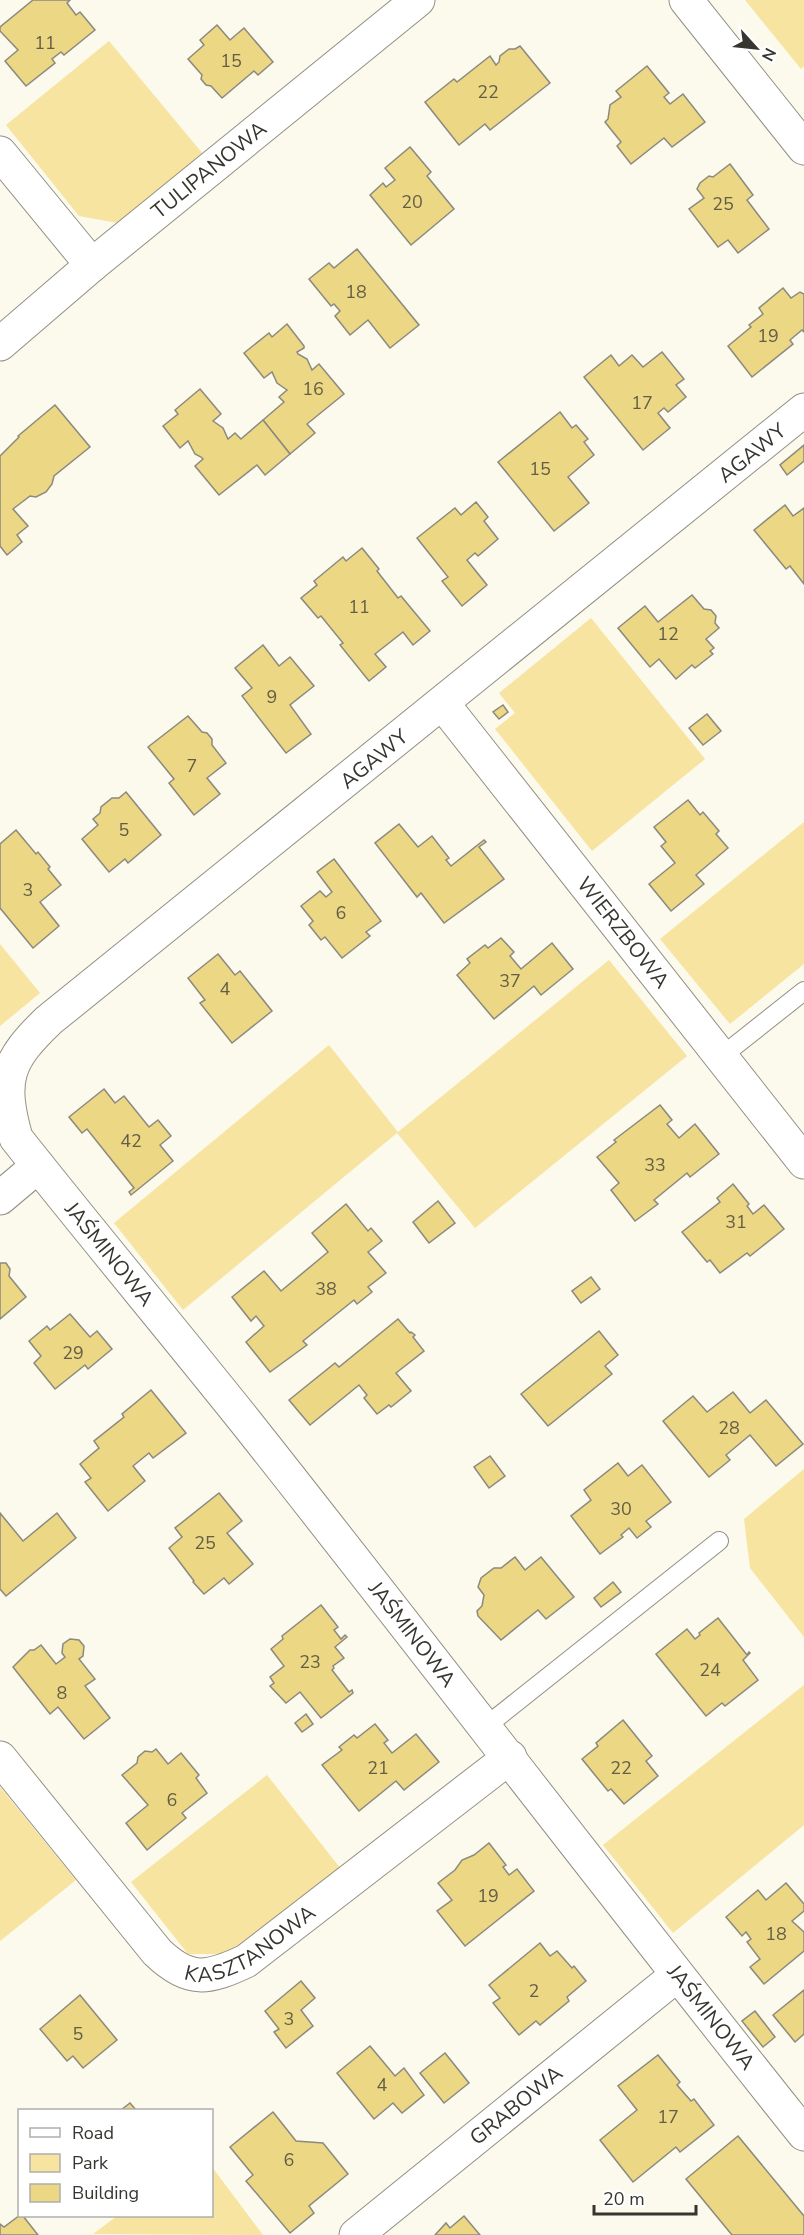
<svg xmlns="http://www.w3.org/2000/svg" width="804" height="2235" font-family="'Nunito Sans',sans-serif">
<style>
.green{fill:#f6e4a0}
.building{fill:#ecd784;stroke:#8c897e;stroke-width:1.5}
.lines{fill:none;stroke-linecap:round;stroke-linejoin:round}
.service-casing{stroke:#928f84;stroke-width:20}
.minor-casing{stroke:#928f84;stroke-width:35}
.service{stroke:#fff;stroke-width:18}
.minor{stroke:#fff;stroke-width:33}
.labels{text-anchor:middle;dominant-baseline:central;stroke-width:4.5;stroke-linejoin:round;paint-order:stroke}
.number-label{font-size:18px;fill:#645e45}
.street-label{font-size:21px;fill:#363530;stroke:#fff}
</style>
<rect width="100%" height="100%" fill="#fcf9ed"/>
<g class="green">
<path d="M745 0H804V66L801 69Z"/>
<path d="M109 41 203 154 118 223 79 216 6 125Z"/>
<path d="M591 618 705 759 592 851 495 729 515 713 499 693Z"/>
<path d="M804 822V964L730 1024 660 939Z"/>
<path d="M0 944 40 993 0 1026Z"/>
<path d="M609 960 687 1056 475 1228 397 1133 183 1310 114 1223 329 1045 398 1132Z"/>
<path d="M804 1469V1637L750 1568 744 1519Z"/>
<path d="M804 1685V1825L673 1933 603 1845Z"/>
<path d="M267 1775 341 1869 227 1954H188L131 1882Z"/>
<path d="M0 1787 76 1880 0 1941Z"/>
<path d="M212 2167 263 2235 93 2234 117 2216H212Z"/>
</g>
<g class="building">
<path d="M33 0H70L67 3 76 15 80 12 95 30 64 55 61 52 52 59 55 63 26 86 5 61 18 50 0 31V27Z"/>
<path d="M217 25 230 40 244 28 273 62 258 75 254 71 222 98 211 86 206 85 201 79 202 75 188 59 204 45 200 40Z"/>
<path d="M520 46 550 83 490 130 485 124 459 145 425 102 454 79 457 82 490 56 496 65 499 62 500 56 509 49H515Z"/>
<path d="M647 66 669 93 664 97 670 104 683 94 705 122 672 147 664 138 631 164 617 146 621 142 605 122 608 119 610 105 621 97 616 91Z"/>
<path d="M410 147 431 172 427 176 454 209 411 245 370 195 383 183 386 187 395 180 385 168Z"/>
<path d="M730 164 753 195 747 200 769 229 738 253 728 240 718 247 689 209 704 198 697 189 700 183 709 176 713 177Z"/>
<path d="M357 249 419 325 390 348 368 320 350 335 335 316 340 311 334 304 331 306 309 279 329 263 334 268Z"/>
<path d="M783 288 791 298 800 292 804 294V332L802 330 790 340 793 344 752 377 728 346 751 327 749 325 763 314 759 308Z"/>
<path d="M287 324 304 346V348L297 352 298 354 307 359 312 370 319 364 344 394 307 424 315 433 290 454 263 420 284 402 279 397 287 390 277 383 272 372 264 378 244 353 269 333 272 337Z"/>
<path d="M662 352 684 379 676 385 686 397 668 412 664 408 658 413 670 428 643 450 584 377 611 355 619 366 632 355 643 367Z"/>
<path d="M200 389 221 414 213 421 223 428 228 439 235 433 241 439 263 420 290 454 265 475 257 465 219 495 195 466 203 459 201 457 195 454 188 441 180 448 163 426 178 414 175 410Z"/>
<path d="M55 405 90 447 54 476 52 484 46 492 36 497 30 496 13 509 28 526 17 535 22 542 7 555 0 546V456L19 437 18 436Z"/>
<path d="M560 412 572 428 576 425 588 439 584 442 594 455 568 477 589 503 554 531 498 462Z"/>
<path d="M804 445V461L787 475 780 465Z"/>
<path d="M476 502 488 517 484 521 498 539 478 556 475 553 467 560 487 585 462 606 442 581 448 577 417 538 455 508 461 515Z"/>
<path d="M785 505 793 516 804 508V584L790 566 786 569 754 530Z"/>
<path d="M362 548 379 569 377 571 398 598 401 596 430 631 413 645 403 632 375 654 386 667 369 681 340 645 343 643 321 616 318 618 301 598 317 585 314 581 343 557 346 561Z"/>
<path d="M692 595 704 609 711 610 716 616 715 623 719 628 706 639 714 648 710 651 713 654 695 668 692 665 676 679 659 659 650 667 618 628 645 606 658 622Z"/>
<path d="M263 645 279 666 290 657 314 686 290 705 311 734 286 753 242 696 252 688 235 668Z"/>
<path d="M503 705 508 712 499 719 493 712Z"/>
<path d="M707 714 721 731 703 745 689 728Z"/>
<path d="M188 716 202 732 207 733 212 739V745L226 763 207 778 220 794 194 815 169 783 174 779 148 747Z"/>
<path d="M126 792 161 835 128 863 125 859 109 872 82 839 98 825 93 819 100 813 101 807 112 798H119Z"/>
<path d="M688 800 700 815 703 812 719 831 716 834 728 848 696 875 704 884 671 911 649 884 675 863 661 846 666 842 654 827Z"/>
<path d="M399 824 418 847 432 836 449 858 446 860 451 866 484 840 486 842 479 847 504 879 444 923 421 893 417 897 375 843Z"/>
<path d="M16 830 36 854 38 852 50 867 48 869 61 885 40 902 59 926 33 948 0 908V844Z"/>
<path d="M334 859 381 921 366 932 370 936 342 958 325 937 321 940 309 925 313 921 301 906 320 891 326 897 332 892 317 872Z"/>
<path d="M501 938 514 952 510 956 521 969 552 943 573 969 541 995 534 986 494 1019 457 975 470 963 467 959 485 945 488 948Z"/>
<path d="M218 954 235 975 240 971 272 1011 232 1043 200 1003 205 1000 188 978Z"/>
<path d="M104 1089 115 1103 124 1096 149 1127 158 1120 171 1136 160 1145 173 1161 131 1195 129 1192 134 1188 87 1129 82 1133 69 1117Z"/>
<path d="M660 1105 672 1120 667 1124 679 1138 695 1124 719 1154 690 1177 687 1173 654 1200 658 1204 635 1221 611 1190 619 1183 597 1157 616 1142 614 1140Z"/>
<path d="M733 1184 749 1204 747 1206 753 1214 764 1205 784 1229 750 1256 747 1253 720 1273 710 1260 707 1262 682 1232 720 1202 717 1198Z"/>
<path d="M438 1201 455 1223 429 1243 413 1222Z"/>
<path d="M346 1204 368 1231 371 1228 382 1241 368 1252 386 1273 368 1287 372 1292 357 1304 354 1300 303 1341 307 1345 270 1372 246 1342 264 1326 256 1316 251 1321 232 1297 264 1271 281 1291 328 1252 312 1233Z"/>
<path d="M0 1263H6L10 1269 9 1276 26 1297 0 1319Z"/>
<path d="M591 1277 600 1289 581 1303 572 1291Z"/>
<path d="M70 1314 90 1337 97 1331 112 1349 88 1369 85 1365 55 1389 34 1363 41 1356 29 1341 47 1326 50 1330Z"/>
<path d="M398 1319 410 1333 411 1332 415 1335 413 1337 424 1351 396 1373 411 1391 391 1407 389 1405 377 1414 364 1398 367 1395 359 1385 310 1425 289 1400 335 1363 339 1367Z"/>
<path d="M599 1331 618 1355 605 1366 612 1374 548 1426 521 1394Z"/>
<path d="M151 1390 186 1433 153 1458 149 1453 133 1466 145 1481 108 1511 85 1482 91 1478 80 1464 99 1448 94 1441 124 1417 122 1414Z"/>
<path d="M733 1392 750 1413 766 1400 803 1444 776 1466 750 1435 726 1455 730 1460 709 1477 663 1421 693 1396 707 1412Z"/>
<path d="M490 1456 505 1476 489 1488 474 1467Z"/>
<path d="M618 1463 628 1476 642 1465 671 1502 646 1521 651 1527 637 1538 629 1528 621 1535 623 1537 600 1554 571 1516 591 1500 584 1490Z"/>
<path d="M219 1493 242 1521 227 1533 253 1564 229 1584 224 1578 204 1594 193 1582 194 1581 169 1548 182 1537 175 1528Z"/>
<path d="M0 1513 23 1541 57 1513 76 1538 6 1596 0 1589Z"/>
<path d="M515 1557 525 1570 541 1557 574 1597 546 1619 538 1610 501 1640 478 1616 477 1611 482 1606 484 1595 478 1587 481 1578 494 1568H501Z"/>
<path d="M613 1582 621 1592 601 1607 594 1598Z"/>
<path d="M321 1605 338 1627 334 1630 341 1639 345 1635 347 1637 335 1647 344 1658 333 1666 334 1668 332 1670 349 1692 352 1690 353 1693 321 1718 300 1692 286 1703 270 1686 274 1683 270 1677 284 1666 271 1649 283 1639 282 1636Z"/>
<path d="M718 1618 747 1655 749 1652 750 1653 743 1660 758 1680 725 1706 722 1703 706 1716 656 1654 687 1629 695 1639 700 1635 699 1633Z"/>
<path d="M70 1639 79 1640 84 1646 83 1656 79 1659 95 1679 85 1686 110 1718 84 1739 58 1707 50 1714 13 1667 30 1650H34L41 1645 56 1664 65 1657 62 1653 63 1644Z"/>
<path d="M306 1714 313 1724 302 1732 295 1723Z"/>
<path d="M623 1720 652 1756 646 1761 658 1776 624 1804 611 1789 608 1791 582 1759 598 1746 596 1743Z"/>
<path d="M375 1724 388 1740 384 1743 392 1753 416 1734 439 1762 404 1790 396 1781 359 1811 322 1765 342 1750 339 1747 354 1735 357 1738Z"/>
<path d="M156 1749 168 1764 181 1753 199 1775 196 1778 207 1793 182 1813 186 1818 147 1850 126 1823 148 1805 122 1775 137 1763 138 1757 145 1751 152 1752Z"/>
<path d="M489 1843 506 1865 503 1867 509 1875 517 1869 534 1891 465 1946 437 1911 452 1900 438 1883 455 1870 462 1860 474 1855Z"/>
<path d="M786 1883 804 1904V1911L792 1921 804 1932V1951L764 1984 750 1967 760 1959 747 1942 751 1939 746 1932 742 1936 726 1917 758 1890 766 1900Z"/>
<path d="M540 1943 550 1956 557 1951 572 1968 574 1966 586 1981 567 1997 569 2001 540 2025 536 2021 519 2035 493 2003 500 1998 489 1985Z"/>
<path d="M301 1981 315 1998 301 2010 313 2026 286 2048 274 2032 279 2029 265 2011Z"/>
<path d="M804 1990V2034L795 2042 773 2015Z"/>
<path d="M80 1995 117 2040 83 2068 73 2056 67 2061 40 2029Z"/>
<path d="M755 2011 775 2037 763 2047 742 2021Z"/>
<path d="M370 2046 395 2076 404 2068 424 2095 402 2113 393 2103 374 2119 337 2073Z"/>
<path d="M445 2053 469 2083 444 2103 420 2073Z"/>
<path d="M658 2055 680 2082 677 2085 691 2101 694 2099 714 2125 680 2152 676 2147 633 2182 600 2140 637 2110 618 2086Z"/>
<path d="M130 2103 136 2110H121Z"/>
<path d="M273 2112 296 2141 323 2143 348 2174 309 2206 314 2213 290 2233 246 2181 253 2175 230 2147Z"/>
<path d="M738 2136 804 2216V2235H732L686 2179Z"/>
<path d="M20 2215 23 2216 38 2235H0V2224L4 2227Z"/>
<path d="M464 2216 480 2235H435L446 2223 450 2228Z"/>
</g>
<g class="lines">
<g class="service-casing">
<g id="service">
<path d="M722 1056 804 991"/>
<path d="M485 1727 719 1541"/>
</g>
</g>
<g class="minor-casing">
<g id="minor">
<path d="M686 0 804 148"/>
<path d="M0 153 92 265"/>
<path id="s1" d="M0 344 92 265 418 0"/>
<path id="s2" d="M804 410 49 1020C6 1061 0 1080 16 1138 91 1233 169 1326 245 1421 432 1657 615 1898 804 2134"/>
<path id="s3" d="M443 704 804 1162"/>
<path d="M0 1198 38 1166"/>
<path id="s4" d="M0 1758 157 1952C189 1983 208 1979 246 1961L510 1757"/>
<path id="s5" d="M356 2235 677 1975"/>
</g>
</g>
<use href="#service" class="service"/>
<use href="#minor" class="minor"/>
</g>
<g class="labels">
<g class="number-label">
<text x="45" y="43">11</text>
<text x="231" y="61">15</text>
<text x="488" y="92">22</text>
<text x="412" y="202">20</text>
<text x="723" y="204">25</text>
<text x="356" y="292">18</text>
<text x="768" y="336">19</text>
<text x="313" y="389">16</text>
<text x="642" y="403">17</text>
<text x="540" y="469">15</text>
<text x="359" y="607">11</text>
<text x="668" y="634">12</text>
<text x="272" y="697">9</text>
<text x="192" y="766">7</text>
<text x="124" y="830">5</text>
<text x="28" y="890">3</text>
<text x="341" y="913">6</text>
<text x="510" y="981">37</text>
<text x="225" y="989">4</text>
<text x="131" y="1141">42</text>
<text x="655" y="1165">33</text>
<text x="736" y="1222">31</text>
<text x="326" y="1289">38</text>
<text x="73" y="1353">29</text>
<text x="729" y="1428">28</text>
<text x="621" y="1509">30</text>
<text x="205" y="1543">25</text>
<text x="310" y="1662">23</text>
<text x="710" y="1670">24</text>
<text x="62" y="1693">8</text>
<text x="378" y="1768">21</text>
<text x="621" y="1768">22</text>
<text x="172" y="1800">6</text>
<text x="488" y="1896">19</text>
<text x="776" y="1934">18</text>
<text x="534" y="1991">2</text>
<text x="289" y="2019">3</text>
<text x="78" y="2034">5</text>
<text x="382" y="2085">4</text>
<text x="668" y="2117">17</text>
<text x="289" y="2160">6</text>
</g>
<g class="street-label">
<text stroke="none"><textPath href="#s1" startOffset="272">TULIPANOWA</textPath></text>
<text transform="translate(752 453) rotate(-39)">AGAWY</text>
<text transform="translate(374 759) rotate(-39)">AGAWY</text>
<text stroke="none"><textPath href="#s3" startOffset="291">WIERZBOWA</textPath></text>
<text stroke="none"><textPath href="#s2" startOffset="1252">JAŚMINOWA</textPath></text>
<text stroke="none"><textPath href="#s2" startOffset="1738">JAŚMINOWA</textPath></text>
<text stroke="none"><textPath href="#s4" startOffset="358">KASZTANOWA</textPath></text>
<text stroke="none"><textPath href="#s2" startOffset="2224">JAŚMINOWA</textPath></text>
<text stroke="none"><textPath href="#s5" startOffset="206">GRABOWA</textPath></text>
</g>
</g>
<rect x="18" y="2109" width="195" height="108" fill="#ffffff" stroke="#afaeac" stroke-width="1.5"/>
<rect x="30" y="2128" width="30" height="9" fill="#ffffff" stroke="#afaeac" stroke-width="1.5"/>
<text x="72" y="2139" font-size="18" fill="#363530">Road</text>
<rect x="30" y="2154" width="30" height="18" fill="#f6e4a0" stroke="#afaeac" stroke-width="1.5"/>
<text x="72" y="2169" font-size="18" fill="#363530">Park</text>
<rect x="30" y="2184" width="30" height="18" fill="#ecd784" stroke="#afaeac" stroke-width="1.5"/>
<text x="72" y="2199" font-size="18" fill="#363530">Building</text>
<g transform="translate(756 48) rotate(117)" stroke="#ffffff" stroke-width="4.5" paint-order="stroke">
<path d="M0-4.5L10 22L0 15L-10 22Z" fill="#363530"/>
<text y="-9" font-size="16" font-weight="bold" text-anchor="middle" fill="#363530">N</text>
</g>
<path d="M594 2205v9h102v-9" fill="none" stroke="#363530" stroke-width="3"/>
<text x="603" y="2205" font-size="18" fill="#363530" stroke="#ffffff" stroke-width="4.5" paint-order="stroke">20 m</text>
</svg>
